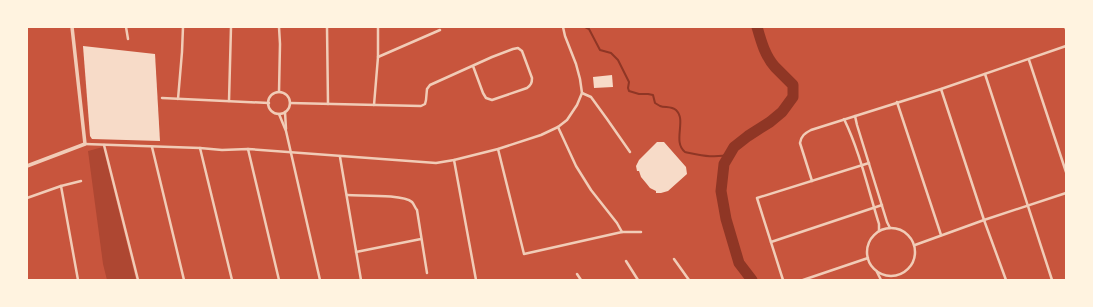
<svg xmlns="http://www.w3.org/2000/svg" width="1093" height="307" font-family="'Zilla Slab',serif">
<style>
.green{fill:#ae4732}
.lines{fill:none;stroke-linecap:round;stroke-linejoin:round}
.stream{stroke:#8f3625;stroke-width:2}
.river{stroke:#8f3625;stroke-width:11}
.building{fill:#f7dbc8}
.minor{stroke:#f1ccb7;stroke-width:2.5}
.tertiary{stroke:#f1ccb7;stroke-width:3.5}
</style>
<rect width="100%" height="100%" fill="#c8553d"/>
<path class="green" d="M103 147 136 280H107L103 264 88 151Z"/>
<g class="lines">
<path class="stream" d="M585 27 589 29 600 50 611 53 618 60 629 82 628 88 629 91 639 94H648L653 95 655 103C655 103 660 106 660 106 665 108 671 106 676 110 687 120 672 142 685 152 700 155 715 159 730 154"/>
<path class="river" d="M752 280 739 263 726 219 721 191 724 164 734 147 748 136 770 122 782 112 793 97V85C787 79 781 73 775 67 765 56 761 41 757 27"/>
</g>
<g class="building">
<path d="M83 46 155 54 160 141 92 139 90 136Z"/>
<path d="M612 75 613 87 594 88 593 77Z"/>
<path d="M657 142H664L686 167 687 174 668 191 661 193H656V191L650 188 646 183 641 177 639 171H637L636 166 639 160Z"/>
</g>
<g class="lines">
<g class="minor">
<path d="M126 27 128 39"/>
<path d="M279 27 280 44 279 92"/>
<path d="M327 27 328 104"/>
<path d="M1065 27 1066 29"/>
<path d="M378 57 440 30"/>
<path d="M1029 60 1066 172"/>
<path d="M985 74 1052 280"/>
<path d="M941 89 984 220 1006 280"/>
<circle cx="279" cy="103" r="11"/>
<path d="M582 93 591 97 607 119 630 152"/>
<path d="M162 98 269 103"/>
<path d="M178 99 182 52 183 27"/>
<path d="M229 101 231 27"/>
<path d="M897 102 941 235"/>
<path d="M290 103 421 106 425 104 426 100 427 89 430 85 492 57 513 49 518 48 522 51 532 78C532 83 531 85 527 88L492 100 486 98 483 93 473 66"/>
<path d="M374 105 378 57V27"/>
<path d="M285 112 286 129"/>
<path d="M279 114 286 131 291 153 320 280"/>
<path d="M855 116 857 125 887 222 890 228"/>
<path d="M844 119C860 152 868 189 879 224V231"/>
<path d="M85 144 200 148 222 150 248 149 436 163 454 160 498 149 541 135 558 127 567 120 577 105 582 93 580 79 576 64 565 36 563 27"/>
<path d="M104 145 138 280"/>
<path d="M152 147 184 280"/>
<path d="M200 148 232 280"/>
<path d="M248 149 279 280"/>
<path d="M498 149 524 254 622 232 617 223 591 190 576 166 558 127"/>
<path d="M340 157 361 280"/>
<path d="M454 160 476 280"/>
<path d="M812 181 800 143C801 136 805 133 811 130L941 89 1066 46"/>
<path d="M61 186 78 280"/>
<path d="M347 195C360 196 403 194 412 202 414 204 415 208 417 210L427 273"/>
<path d="M27 198 61 186 81 181"/>
<circle cx="891" cy="252" r="24"/>
<path d="M622 232H641"/>
<path d="M771 242 882 205"/>
<path d="M915 245 984 220 1066 193"/>
<path d="M356 252 421 239"/>
<path d="M674 259 689 280"/>
<path d="M626 261 638 280"/>
<path d="M877 272 881 280"/>
<path d="M577 274 581 280"/>
<path d="M783 280 757 198 869 163"/>
<path d="M803 280 868 258"/>
</g>
<path class="tertiary" d="M27 166 85 144 72 27"/>
</g>
<rect width="1093" height="307" fill="none" stroke="#fff3e0" stroke-width="56"/>
</svg>
